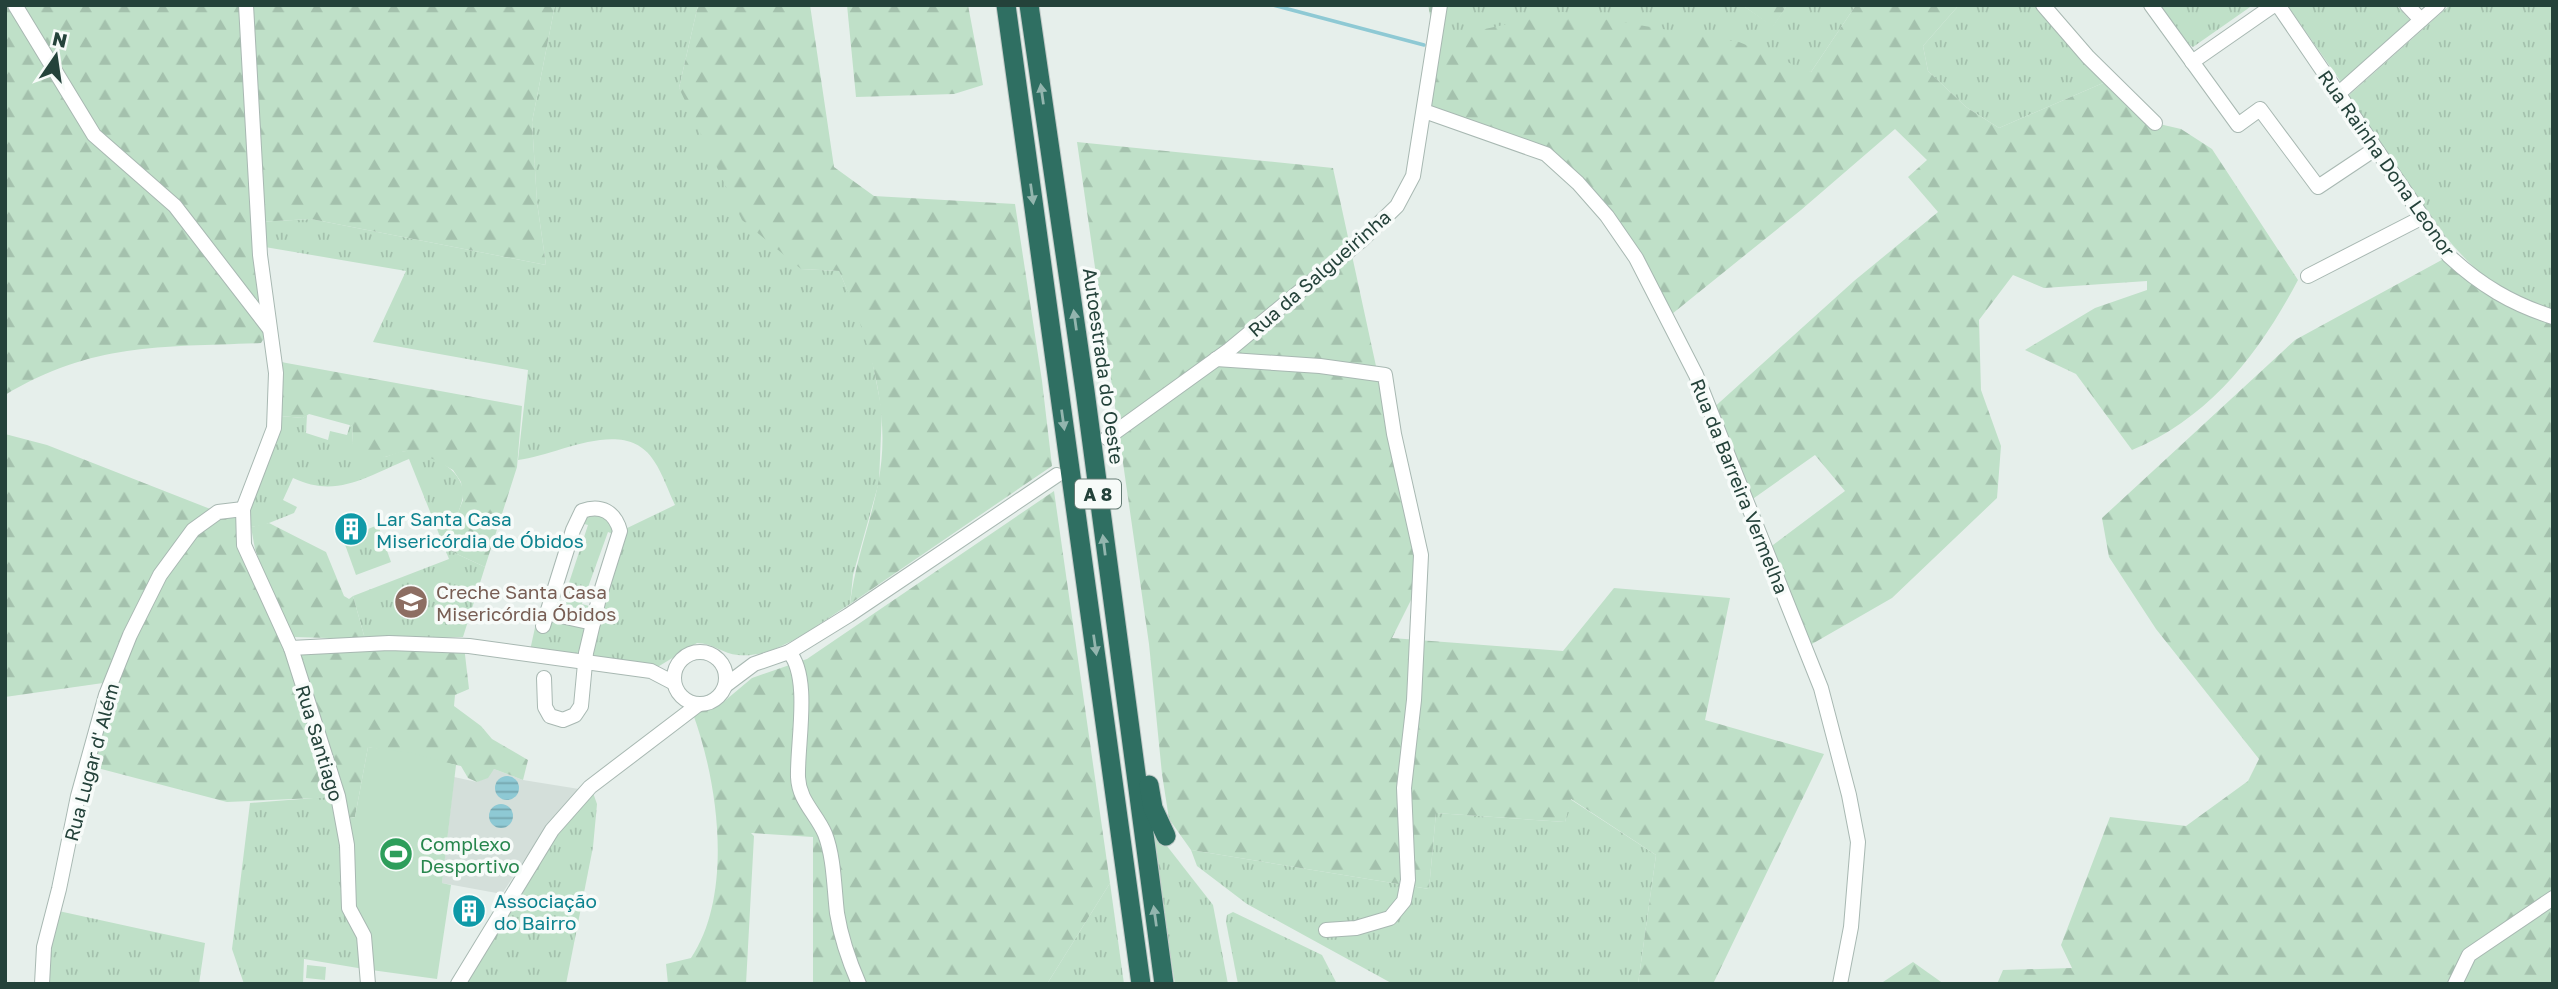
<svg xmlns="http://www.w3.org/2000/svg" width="2558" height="989" font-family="'Golos Text',sans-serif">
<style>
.built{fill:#d4dfda}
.grass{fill:url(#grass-tufts);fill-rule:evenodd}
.forest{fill:url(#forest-firs)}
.garden{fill:#bfe0c8}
.water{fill:url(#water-rules)}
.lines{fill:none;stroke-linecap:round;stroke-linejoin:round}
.stream{stroke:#8ec9d4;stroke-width:3.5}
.minor-casing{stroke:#a8b8b2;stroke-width:16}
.highway-casing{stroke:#c2cac8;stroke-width:21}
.minor{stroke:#fff;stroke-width:14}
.highway{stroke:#2f6f62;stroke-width:19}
.oneway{fill:#93b5ae}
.labels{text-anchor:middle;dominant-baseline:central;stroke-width:7;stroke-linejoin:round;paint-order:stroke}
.shield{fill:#f7fbf9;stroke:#637a73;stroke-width:2}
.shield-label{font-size:18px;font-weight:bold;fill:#24423a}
.street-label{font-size:19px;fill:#24423a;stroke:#f7fbf9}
.culture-label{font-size:19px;fill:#0d838f;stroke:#f7fbf9;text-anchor:start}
.education-label{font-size:19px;fill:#785e54;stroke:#f7fbf9;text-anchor:start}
.leisure-label{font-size:19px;fill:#27864d;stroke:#f7fbf9;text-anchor:start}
</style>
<defs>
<pattern id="grass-tufts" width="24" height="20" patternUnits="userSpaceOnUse" patternTransform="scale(1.75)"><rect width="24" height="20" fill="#bfe0c8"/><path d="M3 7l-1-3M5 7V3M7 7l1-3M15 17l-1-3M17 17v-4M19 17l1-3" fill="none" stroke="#a4c1ad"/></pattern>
<pattern id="forest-firs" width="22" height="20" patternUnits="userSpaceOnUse" patternTransform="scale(1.75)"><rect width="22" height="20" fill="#bfe0c8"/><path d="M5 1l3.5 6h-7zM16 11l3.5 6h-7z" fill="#a4c1ad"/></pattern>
<pattern id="water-rules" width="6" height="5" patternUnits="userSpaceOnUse" patternTransform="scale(1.75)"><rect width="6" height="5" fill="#8ec9d4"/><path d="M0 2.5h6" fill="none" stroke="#74a5ad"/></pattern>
</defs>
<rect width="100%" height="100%" fill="#e6efeb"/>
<path class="built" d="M494 769 523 780 579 789 548 824 502 894 442 883 454 777 477 782Z"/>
<g class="grass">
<path d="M555 5H698L679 88 801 269 839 271 867 334 882 411 879 482 853 575 850 604C819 623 777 659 738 655 723 654 713 643 697 643L651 671 529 655 536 623 543 626 552 598 563 601 588 525 577 522 593 507 621 531 675 505C668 491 663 474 654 461 625 415 558 456 518 460L528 370 373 342 406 271 259 246 258 222 311 219 546 265 537 202 532 122ZM608 532 618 536 596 608 582 604Z"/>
<path d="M1440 5H1742L1773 26 1787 5H1856L1811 72 1435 40Z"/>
<path d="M1959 5H2043L2110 80 1999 128 1966 107 1928 71 1923 46Z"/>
<path d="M2159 5H2253L2193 47 2188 44Z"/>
<path d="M2287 5H2396L2411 21 2341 82Z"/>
<path d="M2450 5H2553V312C2543 309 2532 306 2522 302 2451 268 2392 160 2348 96Z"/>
<path d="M307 415 306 433 328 440 330 431 347 435 350 425 353 426 352 443 385 457C391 455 400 451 406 451 430 452 470 472 462 501 458 516 449 532 444 548L485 567 463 637 365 639 353 596 449 559 409 459C367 476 337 499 293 478L283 500 297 507 294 513 264 525 251 527 250 507 280 416 303 418Z"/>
<path d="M378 525 391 562 356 575 343 539Z"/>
<path d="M592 790 597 804 593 847 566 984H460L555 832Z"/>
<path d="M338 796 364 936V969L304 959 303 984H244L232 949 250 803Z"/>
<path d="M1570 799 1656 855 1638 984H1393L1247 904 1197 866 1191 850 1429 889 1436 813 1565 822Z"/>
<path d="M1149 823 1213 905 1228 984H1175Z"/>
<path d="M1110 883 1124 984H1047Z"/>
<path d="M54 910 205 943 199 984H42Z"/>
<path d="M1233 912 1322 955 1337 984H1238L1226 922 1227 915Z"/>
</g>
<g class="forest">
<path d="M5 5H555L532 122 537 202 546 265 311 219 258 222 270 329 261 343C163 347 93 342 5 395Z"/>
<path d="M698 5H810L834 167 874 196 1015 204 1042 381 1052 466 850 604C855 562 870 525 878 484 893 410 868 337 839 271L801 269 742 220 679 88Z"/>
<path d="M847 5H968L983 85 954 94 856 97Z"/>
<path d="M1428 5H1440L1435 40 1562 12 1739 42 1811 72 1856 5H1959L1923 46 1928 71 1966 107 1999 128 2110 80 2155 123 2181 129 2212 149 2298 280C2260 352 2210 418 2132 450L2076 374 2025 350 2095 308 2147 290V281L2044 288 2013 275 1979 320 1981 390 2001 446 1997 498 1892 598 1805 648 1765 551 1845 491 1815 455 1747 503 1710 411 1854 281 1938 212 1908 177 1927 160 1895 129 1801 210 1667 318 1636 258 1546 154 1424 111 1435 40Z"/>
<path d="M1742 5H1787L1773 27Z"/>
<path d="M1077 142 1333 168 1422 578 1392 638 1563 651 1614 588 1730 598 1705 720 1824 754 1713 984H1638L1656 855 1571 799 1565 822 1436 813 1429 889 1191 850 1169 819 1162 774 1149 644Z"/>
<path d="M2449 256 2474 278 2553 317V984H1997L2003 970 2072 968 2061 945 2110 817 2186 826 2248 781 2259 759 2156 629 2109 557 2102 518 2295 340Z"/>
<path d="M281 362 522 406 517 467 485 567 444 548 463 500 461 482 453 470 433 459 405 451 385 457 357 455 352 443 353 426 309 414 303 418 280 416Z"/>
<path d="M5 434 47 445 218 512 243 509 244 545 291 648 464 646 469 689 455 695 454 706 481 726 492 739 528 760 523 780 494 769 488 778 477 782 468 778 461 766 368 747 355 817 342 820 338 797 227 802 86 765 110 682 5 697Z"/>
<path d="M1054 491 1110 883 1047 984H813V837L751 833 754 836 746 984H668L666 964 691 958C734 894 718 782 693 714L721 704 752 678 807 659Z"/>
<path d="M269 523 326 552 344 596 349 599 353 596 365 639 293 637 265 576 255 549 251 527Z"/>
<path d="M1913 962 1944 984H1880Z"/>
</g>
<g class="garden">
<path d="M368 747 412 753 456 765 442 883 451 885 437 979 364 969 368 957 349 908 342 820 355 817Z"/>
<path d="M307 965 326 967 325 980 306 978Z"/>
</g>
<g class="water">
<circle cx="507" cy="788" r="12"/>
<circle cx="501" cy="816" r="12"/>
</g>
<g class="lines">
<path class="stream" d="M1273 5 1424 45"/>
<g class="minor-casing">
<g id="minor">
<path d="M15 5 94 135 175 206 269 328"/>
<path d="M246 5 260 255 276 373 274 428 243 509 244 545 291 648 338 796 347 845 349 908 364 936 368 984"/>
<path d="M2043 5 2088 57 2155 123"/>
<path d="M2151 5 2238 125 2260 109 2318 187 2375 149"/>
<path d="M2278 5 2449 256C2480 285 2512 304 2553 317"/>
<path d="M2407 5 2421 20"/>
<path d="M2192 62 2274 5"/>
<path d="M2338 94 2438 5"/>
<path d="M1424 111 1546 154 1578 183 1607 216 1636 258 1696 375 1821 688 1849 795 1858 842 1851 927 1840 984"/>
<path d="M2308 276 2421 218"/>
<path d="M1216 359 1320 366 1385 375 1394 434 1421 555 1414 700 1404 788 1408 880 1404 901 1390 918 1356 928 1326 930"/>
<path d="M1107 438 1229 350 1363 239 1397 206 1413 176 1440 5"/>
<path d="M547 613 593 623"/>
<path d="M543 626 573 530 582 511C601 504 615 512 620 531L599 598 586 653 581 706 575 715 563 720 550 716 545 707 544 678"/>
<path d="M291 648 389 643 469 646 651 671 674 683"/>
<circle cx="700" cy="678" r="26"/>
<path d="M789 652C811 677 797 743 798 777 799 801 816 813 825 834 834 857 834 887 837 913 841 938 849 961 859 984"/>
<path d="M726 685 754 664 789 652 849 615 1057 475"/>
<path d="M42 984 44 947 59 889 78 796 106 695 130 635 160 575 193 530 218 512 243 509"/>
<path d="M458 984 552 830 590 787 699 704"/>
<path d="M2455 984 2469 955 2553 898"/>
</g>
</g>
<g class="highway-casing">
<g id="highway">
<path d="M1006 5 1141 984"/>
<path d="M1029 5 1085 391 1164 984"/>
<path d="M1149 785 1153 808 1166 836"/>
</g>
</g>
<use href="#minor" class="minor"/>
<use href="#highway" class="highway"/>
</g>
<defs><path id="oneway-solid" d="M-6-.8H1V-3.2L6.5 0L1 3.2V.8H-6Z" transform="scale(1.75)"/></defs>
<g class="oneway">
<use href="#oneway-solid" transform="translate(1042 94) rotate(-98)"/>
<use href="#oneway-solid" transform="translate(1032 194) rotate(82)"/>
<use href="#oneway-solid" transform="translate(1075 320) rotate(-98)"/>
<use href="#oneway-solid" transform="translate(1063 420) rotate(82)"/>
<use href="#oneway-solid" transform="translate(1104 545) rotate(-97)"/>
<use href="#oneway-solid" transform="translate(1095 645) rotate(82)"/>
<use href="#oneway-solid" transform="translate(1155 916) rotate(-98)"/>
</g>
<defs>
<g id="building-disc" transform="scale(1.75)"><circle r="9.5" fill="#0f9aa8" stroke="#f7fbf9"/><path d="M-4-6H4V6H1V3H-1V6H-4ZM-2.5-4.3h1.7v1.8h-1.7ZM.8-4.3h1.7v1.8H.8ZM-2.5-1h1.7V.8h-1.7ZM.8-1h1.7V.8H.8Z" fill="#fff"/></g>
<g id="school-disc" transform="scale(1.75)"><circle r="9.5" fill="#8d6e63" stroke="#f7fbf9"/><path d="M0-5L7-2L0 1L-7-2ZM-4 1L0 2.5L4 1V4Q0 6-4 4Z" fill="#fff"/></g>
<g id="stadium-disc" transform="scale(1.75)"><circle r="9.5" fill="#2e9e5b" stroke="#f7fbf9"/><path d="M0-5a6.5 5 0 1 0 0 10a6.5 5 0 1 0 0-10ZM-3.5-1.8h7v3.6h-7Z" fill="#fff"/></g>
</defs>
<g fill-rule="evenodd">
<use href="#building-disc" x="351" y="529"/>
<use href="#school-disc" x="411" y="602"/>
<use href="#stadium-disc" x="396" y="854"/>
<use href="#building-disc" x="469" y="911"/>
</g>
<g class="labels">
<rect class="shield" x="1075" y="479.5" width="46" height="29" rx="5"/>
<g class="shield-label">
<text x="1098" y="494">A 8</text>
</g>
<g class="street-label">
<text transform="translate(2387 163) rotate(55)">Rua Rainha Dona Leonor</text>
<text transform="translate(1319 273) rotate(-41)">Rua da Salgueirinha</text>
<text transform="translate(1104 366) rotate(82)">Autoestrada do Oeste</text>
<text transform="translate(1740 486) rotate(68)">Rua da Barreira Vermelha</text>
<text transform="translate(320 743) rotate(73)">Rua Santiago</text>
<text transform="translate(91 762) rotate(-75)">Rua Lugar d' Além</text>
</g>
<g class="culture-label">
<text x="376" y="518">Lar Santa Casa<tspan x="376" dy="22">Misericórdia de Óbidos</tspan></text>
<text x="494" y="900">Associação<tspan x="494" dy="22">do Bairro</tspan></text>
</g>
<g class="education-label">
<text x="436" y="591">Creche Santa Casa<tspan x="436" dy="22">Misericórdia Óbidos</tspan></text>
</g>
<g class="leisure-label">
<text x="420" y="843">Complexo<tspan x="420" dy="22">Desportivo</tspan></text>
</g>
</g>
<rect width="2558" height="989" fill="none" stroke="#24423a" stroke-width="14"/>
<g transform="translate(56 56) rotate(13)" stroke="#f7fbf9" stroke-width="5" paint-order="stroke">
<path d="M0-5L12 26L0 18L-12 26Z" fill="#24423a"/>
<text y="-10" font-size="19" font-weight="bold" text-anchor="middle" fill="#24423a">N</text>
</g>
</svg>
